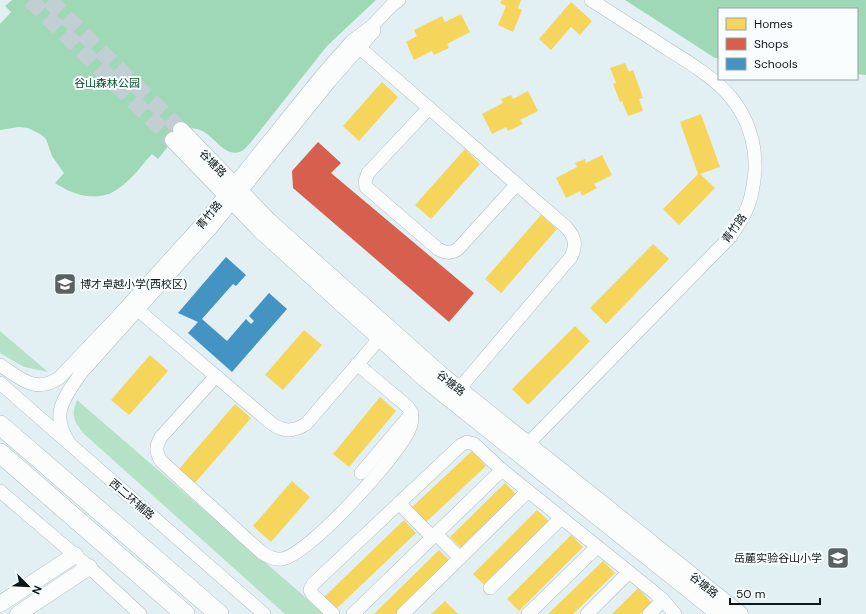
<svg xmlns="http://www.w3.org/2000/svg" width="866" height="614" font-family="'DM Sans','Noto Sans SC',sans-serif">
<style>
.green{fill:#b5e2c6}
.forest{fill:#9fd8b6}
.homes{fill:#f6d55c}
.shops{fill:#d6604d}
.schools{fill:#4393c3}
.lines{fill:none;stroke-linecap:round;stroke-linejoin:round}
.major-tunnel{stroke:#c2cfd2;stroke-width:16;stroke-dasharray:16 8;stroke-linecap:butt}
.minor-casing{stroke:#b0bbbe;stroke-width:14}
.major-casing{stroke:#b0bbbe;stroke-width:17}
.highway-casing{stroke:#b0bbbe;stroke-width:20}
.minor{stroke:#fbfdfd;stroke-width:13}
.major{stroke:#fbfdfd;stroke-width:16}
.highway{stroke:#fbfdfd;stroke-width:19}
.labels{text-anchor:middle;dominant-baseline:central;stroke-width:4;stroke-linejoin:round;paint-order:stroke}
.park-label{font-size:11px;fill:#074f26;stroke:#f8fdfe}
.street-label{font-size:11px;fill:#0d1618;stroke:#f8fdfe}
.poi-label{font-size:11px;fill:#0d1618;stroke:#f8fdfe;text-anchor:start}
</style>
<rect width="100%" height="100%" fill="#e2f0f3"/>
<g class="green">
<path d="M0 331 48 372 24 367 0 353Z"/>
<path d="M77 400 297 590 324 614H285L83 433C73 420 71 415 77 400Z"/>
</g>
<g class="forest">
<path d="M12 0H376L327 46 251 142C248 145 245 149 242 151 224 160 213 132 197 129 192 128 186 129 181 130L158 159 152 154C140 167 128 185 111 193 93 201 71 194 55 183L64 173 52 156 46 139 40 134 28 128 19 127 0 130V24L11 12 5 6Z"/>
<path d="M625 0H866V75L857 74V9H719V58H715Z"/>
</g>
<g class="homes">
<path d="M502 0H521L518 8 522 10 513 32 498 25 506 6 500 3Z"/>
<path d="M571 2 592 21 580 35 571 27 551 50 539 39Z"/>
<path d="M461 14 470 32 447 44 449 48 434 55 432 51 414 60 406 42 417 36 414 30 442 16 445 22Z"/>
<path d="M625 63 629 72 633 70 643 98 639 99 643 111 628 116 622 101 620 102 613 84 616 83 610 68Z"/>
<path d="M382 82 398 97 359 141 343 126Z"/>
<path d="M528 91 538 111 520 120 523 124 508 131 506 127 492 134 482 114 503 103 501 99 511 95 513 99Z"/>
<path d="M701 114 720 167 700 174 715 188 679 225 663 209 698 174 680 122Z"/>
<path d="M465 149 480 164 431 219 415 205Z"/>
<path d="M602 155 612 175 594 184 597 188 582 196 580 191 566 198 556 178 577 167 575 163 585 159 586 163Z"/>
<path d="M541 215 557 229 501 293 485 279Z"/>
<path d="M653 244 669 259 606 324 590 308Z"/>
<path d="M575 326 590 341 528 405 512 389Z"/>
<path d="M304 330 322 345 283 390 265 375Z"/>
<path d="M150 355 168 371 129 415 111 400Z"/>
<path d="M380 397 396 411 349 467 333 454Z"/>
<path d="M235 404 251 418 195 483 179 469Z"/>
<path d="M472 451 486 466 425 523 411 508Z"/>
<path d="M292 481 310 497 271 542 253 526Z"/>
<path d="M505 483 518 496 463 550 450 537Z"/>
<path d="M537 510 550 522 485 586 473 574Z"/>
<path d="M404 520 416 533 334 611 322 599Z"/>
<path d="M571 535 583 547 519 611 507 599Z"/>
<path d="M439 550 450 561 396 614H374Z"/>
<path d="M603 561 615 573 573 614H548Z"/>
<path d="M638 588 652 603 640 614H612Z"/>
<path d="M445 601 458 614H431Z"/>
</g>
<path class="shops" d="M318 142 341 163 331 173 474 293 449 322 293 188 292 171Z"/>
<path class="schools" d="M226 257 246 275 236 286 233 284 202 319 227 341 246 319 251 324 254 321 249 316 269 293 287 309 232 372 188 333 198 322 178 313Z"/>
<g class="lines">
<g class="major-tunnel">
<path d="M30 0 173 140"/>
<path d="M49 0 181 130"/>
</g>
<g class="minor-casing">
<g id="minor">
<path d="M353 42 566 227C575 237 577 245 571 257L459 389"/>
<path d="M429 108 368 173 365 182 366 187 438 249C446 253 450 254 458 249L517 184"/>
<path d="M131 304 271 423C283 432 293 432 306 424L379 339"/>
<path d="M0 365C20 378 35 394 59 378L119 315 205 220 322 75 352 41 372 26 392 5 399 0"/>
<path d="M216 376 161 437C156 446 155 451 161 461L261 552C267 556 274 560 281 559 307 557 398 456 409 430 413 422 413 415 408 407L357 364"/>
<path d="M0 383 264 614"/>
<path d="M70 444C49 415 64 398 81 373L212 227 330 81 374 31"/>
<path d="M521 451 731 236C748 211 752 201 755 171 756 145 749 121 733 100 718 80 687 61 666 48 641 32 616 16 591 0"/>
<path d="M361 473 412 413"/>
<path d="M0 491 89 567 140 614"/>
<path d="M399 503 432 537"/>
<path d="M436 534 460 558"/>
<path d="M490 588 561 518"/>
<path d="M333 614 313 595 310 590 313 584 461 445 467 442 474 444 502 470"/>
<path d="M353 614 502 470 655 593 663 600 675 614"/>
<path d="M403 614 528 491"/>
<path d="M528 614 597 547"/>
<path d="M587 614 629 572"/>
<path d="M649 614 663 600"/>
</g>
</g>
<g class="major-casing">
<g id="major">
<path d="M181 130 270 222 444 377 740 614"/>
<path d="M173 140 261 231 427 381 719 614"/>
<path d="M0 604 75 555"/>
<path d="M18 614 89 567"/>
</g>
</g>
<g class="highway-casing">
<g id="highway">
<path d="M0 425 219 614"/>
<path d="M0 453 185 614"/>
</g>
</g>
<use href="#minor" class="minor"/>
<use href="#major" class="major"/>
<use href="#highway" class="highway"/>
</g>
<defs>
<g id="school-square" transform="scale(1.15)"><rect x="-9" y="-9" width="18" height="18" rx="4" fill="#586265" stroke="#f8fdfe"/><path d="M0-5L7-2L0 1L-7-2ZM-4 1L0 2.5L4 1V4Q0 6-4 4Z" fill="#fff"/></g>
</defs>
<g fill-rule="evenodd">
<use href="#school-square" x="65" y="284"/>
<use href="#school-square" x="838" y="558"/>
</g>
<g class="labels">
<g class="park-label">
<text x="107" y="83">谷山森林公园</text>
</g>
<g class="street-label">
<text transform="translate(213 163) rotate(46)">谷塘路</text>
<text transform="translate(209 215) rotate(-50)">青竹路</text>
<text transform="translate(734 228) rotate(-54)">青竹路</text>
<text transform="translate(451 383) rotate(39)">谷塘路</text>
<text transform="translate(132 499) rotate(41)">西二环辅路</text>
<text transform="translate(704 585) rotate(39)">谷塘路</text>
</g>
<g class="poi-label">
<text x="80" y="284">博才卓越小学(西校区)</text>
<text x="822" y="558" text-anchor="end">岳麓实验谷山小学</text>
</g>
</g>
<rect x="718" y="8" width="140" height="72" fill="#f8fdfe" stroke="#9aa1a2"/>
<rect x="726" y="18" width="20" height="12" fill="#f6d55c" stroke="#9aa1a2"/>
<text x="754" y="28" font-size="12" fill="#0d1618">Homes</text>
<rect x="726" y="38" width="20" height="12" fill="#d6604d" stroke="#9aa1a2"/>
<text x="754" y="48" font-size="12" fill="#0d1618">Shops</text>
<rect x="726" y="58" width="20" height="12" fill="#4393c3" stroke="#9aa1a2"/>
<text x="754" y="68" font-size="12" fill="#0d1618">Schools</text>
<g transform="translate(28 586) rotate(114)" stroke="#f8fdfe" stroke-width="3" paint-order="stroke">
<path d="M0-3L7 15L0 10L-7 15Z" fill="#0d1618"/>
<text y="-6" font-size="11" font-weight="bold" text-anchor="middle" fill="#0d1618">N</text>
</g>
<path d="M730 598v6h90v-6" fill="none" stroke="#0d1618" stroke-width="2"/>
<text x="736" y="598" font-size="12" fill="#0d1618" stroke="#f8fdfe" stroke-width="3" paint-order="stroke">50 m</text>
</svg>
